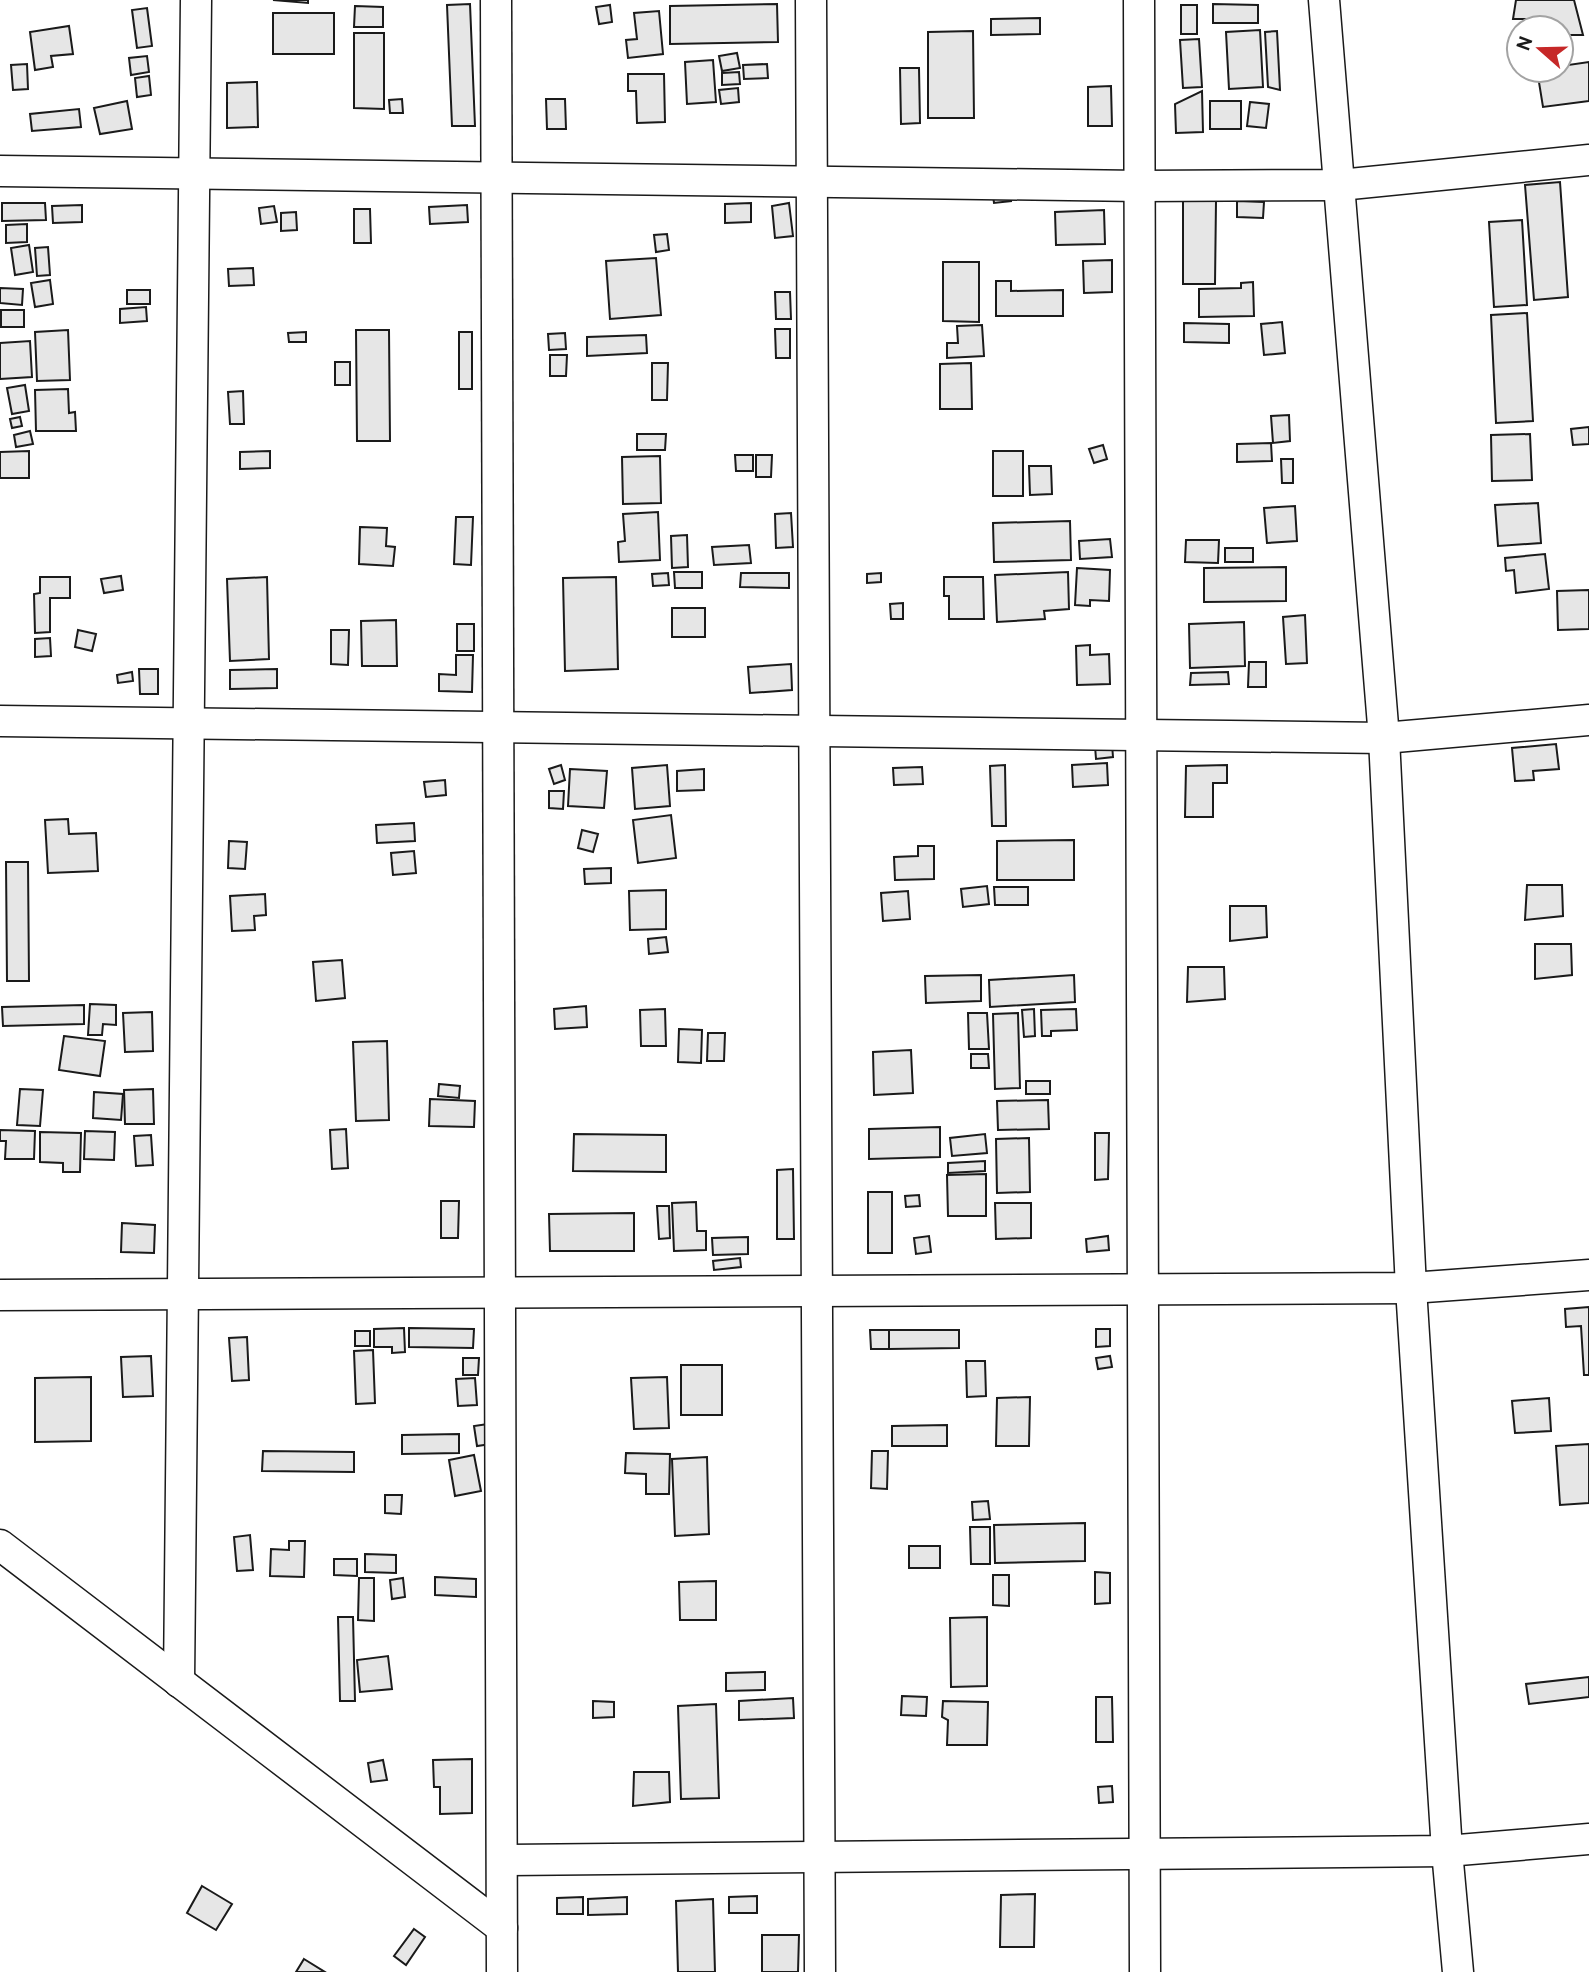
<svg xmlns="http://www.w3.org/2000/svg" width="1589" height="1972" font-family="Overpass,sans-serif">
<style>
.building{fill:#e6e6e6;stroke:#1a1a1a;stroke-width:2}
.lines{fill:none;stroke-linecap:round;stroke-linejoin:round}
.minor-casing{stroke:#1a1a1a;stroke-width:33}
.minor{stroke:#fff;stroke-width:30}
</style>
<rect width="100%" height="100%" fill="#fff"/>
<g class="building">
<path d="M273 0H308V3Z"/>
<path d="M1516 0H1574L1583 35H1561V28H1535L1534 19H1513Z"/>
<path d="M470 4 475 126H452L447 5Z"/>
<path d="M777 4 778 42 670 44V6Z"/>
<path d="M1213 4 1258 5V23H1213Z"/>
<path d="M610 5 612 22 599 24 596 7Z"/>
<rect x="1181" y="5" width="16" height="29"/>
<path d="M355 6 383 7V27H354Z"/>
<path d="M147 8 152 46 137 48 132 10Z"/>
<path d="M659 11 663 54 628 58 626 40 637 39 634 13Z"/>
<rect x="273" y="13" width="61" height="41"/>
<path d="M1040 18V34L991 35V19Z"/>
<path d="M69 26 73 54 51 56 53 67 35 70 30 32Z"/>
<path d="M1260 30 1263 87 1229 89 1226 32Z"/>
<path d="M973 31 974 118H928V32Z"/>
<path d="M1277 31 1280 90 1268 87 1265 32Z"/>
<path d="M354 33H384V109L354 108Z"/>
<path d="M1199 39 1202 87 1183 88 1180 40Z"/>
<path d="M737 53 740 68 722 71 719 56Z"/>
<path d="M147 56 149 72 131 75 129 58Z"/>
<path d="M713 60 716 102 687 104 685 62Z"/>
<path d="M1589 62V101L1543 107 1537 70H1561V66Z"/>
<path d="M27 64 28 89 13 90 11 65Z"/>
<path d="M767 64 768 78 744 79 743 65Z"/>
<path d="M900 68H919L920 123 901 124Z"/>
<path d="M739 72 740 84 722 85V73Z"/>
<path d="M628 74H664L665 122 637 123 636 91H628Z"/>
<path d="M149 76 151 95 137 97 135 78Z"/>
<path d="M257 82 258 127 227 128V83Z"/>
<path d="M1111 86 1112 126H1088V87Z"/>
<path d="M738 88 739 102 721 104 719 90Z"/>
<path d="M1202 91 1203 132 1176 133 1175 104Z"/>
<path d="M402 99 403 113H390L389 100Z"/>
<path d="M546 99H565L566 129H547Z"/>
<path d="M127 101 132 129 100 134 94 108Z"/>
<rect x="1210" y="101" width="31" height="28"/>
<path d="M1250 102 1269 104 1266 128 1247 126Z"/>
<path d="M79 109 81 127 32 131 30 114Z"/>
<path d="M1560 182 1568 297 1534 300 1525 185Z"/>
<path d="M1010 187 1011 201 994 203 992 189Z"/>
<path d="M1183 201H1216L1215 284H1183Z"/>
<path d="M1237 201 1264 202 1263 218 1237 217Z"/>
<path d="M2 203H45L46 220 2 221Z"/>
<path d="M751 203V222L725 223V204Z"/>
<path d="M789 203 793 236 775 238 772 206Z"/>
<path d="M82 205V222L53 223 52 206Z"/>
<path d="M467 205 468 222 430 224 429 207Z"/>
<path d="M274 206 277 222 261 224 259 208Z"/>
<path d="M354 209H370L371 243H354Z"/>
<path d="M1104 210 1105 244 1056 245 1055 212Z"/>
<path d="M296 212 297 230 281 231V213Z"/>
<path d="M1522 220 1527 305 1494 307 1489 222Z"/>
<path d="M27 224V242L6 243V225Z"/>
<path d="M667 234 669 250 656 252 654 235Z"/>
<path d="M29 245 33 272 15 275 11 248Z"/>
<path d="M48 247 50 275 37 276 35 248Z"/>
<path d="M656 258 661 315 610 319 606 261Z"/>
<path d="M1112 260V292L1084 293 1083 261Z"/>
<path d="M943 262H979V322L943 321Z"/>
<path d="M253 268 254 285 229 286 228 269Z"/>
<path d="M50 280 53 304 35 307 31 283Z"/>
<path d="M996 281H1011V291L1063 290V316H996Z"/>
<path d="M1253 282 1254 316 1199 317V289L1241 288V283Z"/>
<path d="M0 288 23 289 22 305 0 303Z"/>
<rect x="127" y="290" width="23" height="14"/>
<path d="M775 292H790L791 319H776Z"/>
<path d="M146 307 147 321 120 323V309Z"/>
<rect x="1" y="310" width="23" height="17"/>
<path d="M1527 313 1533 421 1496 423 1491 315Z"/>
<path d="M1282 322 1285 353 1264 355 1261 324Z"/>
<path d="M1184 323 1229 324V343L1184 342Z"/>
<path d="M982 325 984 356 947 358V343H958L957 326Z"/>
<path d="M775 329H790V358H776Z"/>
<path d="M68 330 70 380 37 381 35 332Z"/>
<path d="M356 330H389L390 441H357Z"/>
<path d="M306 332V342H289L288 333Z"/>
<rect x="459" y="332" width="13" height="57"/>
<path d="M565 333 566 349 549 350 548 334Z"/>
<path d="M646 335 647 353 587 356V337Z"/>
<path d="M30 341 32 377 0 379V343Z"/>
<path d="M550 355H567L566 376H550Z"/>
<rect x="335" y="362" width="15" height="23"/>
<path d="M652 363H668L667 400H652Z"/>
<path d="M971 363 972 409H940V364Z"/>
<path d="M25 385 29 411 12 414 7 388Z"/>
<path d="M68 389 69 413 75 412 76 431H36L35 390Z"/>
<path d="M243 391 244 424H230L228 392Z"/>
<path d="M1289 415 1290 441 1273 443 1271 416Z"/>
<path d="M20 417 22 426 12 428 10 419Z"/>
<path d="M1589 427V444L1573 445 1571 429Z"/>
<path d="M30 431 33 444 16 447 14 435Z"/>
<path d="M637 434H666L665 450H637Z"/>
<path d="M1530 434 1532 480 1492 481 1491 435Z"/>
<path d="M1271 443 1272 461 1237 462V444Z"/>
<path d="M1103 445 1107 459 1094 463 1089 449Z"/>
<path d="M29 451V478H0V452Z"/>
<path d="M270 451V468L240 469V452Z"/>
<rect x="993" y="451" width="30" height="45"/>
<path d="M735 455H753V471H736Z"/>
<path d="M756 455H772L771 477H756Z"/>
<path d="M660 456 661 503 623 504 622 457Z"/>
<path d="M1281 459H1293V483H1282Z"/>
<path d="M1029 466H1051L1052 494 1030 495Z"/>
<path d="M1538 503 1541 543 1498 546 1495 505Z"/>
<path d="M1295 506 1297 541 1267 543 1264 508Z"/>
<path d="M658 512 660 560 619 562 618 542 625 541 623 514Z"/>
<path d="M791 513 793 547 776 548 775 514Z"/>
<path d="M456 517H473L471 565 454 564Z"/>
<path d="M1070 521 1071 560 994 562 993 523Z"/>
<path d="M360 527 387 528 386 546 395 547 393 566 359 564Z"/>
<path d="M687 535 688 567 672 568 671 536Z"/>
<path d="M1110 539 1112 557 1080 559 1079 541Z"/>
<path d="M1186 540H1219L1218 563 1185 562Z"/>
<path d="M749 545 751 563 714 565 712 547Z"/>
<rect x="1225" y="548" width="28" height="14"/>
<path d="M1545 554 1549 589 1516 593 1514 570 1506 571 1505 558Z"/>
<path d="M1286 567V601L1204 602V568Z"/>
<path d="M1077 568 1110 570 1109 601 1090 600V606L1075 605Z"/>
<path d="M674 572H702V588H675Z"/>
<path d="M1068 572 1069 609 1044 611 1045 619 997 622 995 575Z"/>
<path d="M668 573 669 585 653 586 652 574Z"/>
<path d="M741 573H789V588L740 587Z"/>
<path d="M881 573V582L867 583V574Z"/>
<path d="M121 576 123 590 104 593 101 579Z"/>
<path d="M40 577H70V598H50V632L35 633 34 594 40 593Z"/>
<path d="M267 577 269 659 230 661 227 579Z"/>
<path d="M616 577 618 669 565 671 563 578Z"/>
<path d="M944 577H983L984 619H949V596H944Z"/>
<path d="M1589 590V629L1558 630 1557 591Z"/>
<path d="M903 603V619H891L890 604Z"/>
<rect x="672" y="608" width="33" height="29"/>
<path d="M1305 615 1307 663 1286 664 1283 617Z"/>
<path d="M396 620 397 666H362L361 621Z"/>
<path d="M1244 622 1245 666 1190 668 1189 624Z"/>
<rect x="457" y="624" width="17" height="27"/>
<path d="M78 630 96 634 92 651 75 647Z"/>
<path d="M331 630H349L348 665 331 664Z"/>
<path d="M50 638 51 656 35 657V639Z"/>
<path d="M1090 645V655L1109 654 1110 684 1077 685 1076 646Z"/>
<path d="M456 655H473L472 692 439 691V674L456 675Z"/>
<path d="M1249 662H1266V687H1248Z"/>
<path d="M791 664 792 690 750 693 748 667Z"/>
<path d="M139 669H158V694H140Z"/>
<path d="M277 669V688L230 689V670Z"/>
<path d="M132 672 133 681 118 683 117 675Z"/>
<path d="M1228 672 1229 684 1190 685 1191 673Z"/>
<path d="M1112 744 1113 757 1096 759 1095 746Z"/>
<path d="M1556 744 1559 769 1533 771 1534 780 1515 781 1512 748Z"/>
<path d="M1107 763 1108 785 1073 787 1072 765Z"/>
<path d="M561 765 565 780 554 784 549 769Z"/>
<path d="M667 765 670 806 635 809 632 768Z"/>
<path d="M1005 765 1006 826H992L990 766Z"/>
<path d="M1227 765V783H1213V817H1185L1186 766Z"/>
<path d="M922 767 923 784 894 785 893 768Z"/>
<path d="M570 769 607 771 604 808 568 806Z"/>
<path d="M704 769V790L677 791V771Z"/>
<path d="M445 780 446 795 426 797 424 782Z"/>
<path d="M549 791H564L563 809 549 808Z"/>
<path d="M671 815 676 858 638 863 633 820Z"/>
<path d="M68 819 69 834 96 833 98 871 48 873 45 820Z"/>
<path d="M414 823 415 841 377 843 376 825Z"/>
<path d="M582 830 598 834 593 852 578 848Z"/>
<path d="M1074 840V880H997V841Z"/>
<path d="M229 841 247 842 245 869 228 868Z"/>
<path d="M918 846H934V879L895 880 894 857 918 856Z"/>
<path d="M414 851 416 873 393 875 391 853Z"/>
<path d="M6 862H28L29 981H7Z"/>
<path d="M611 868V883L585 884 584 869Z"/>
<path d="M1527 885H1562L1563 916 1525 920Z"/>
<path d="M987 886 989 904 963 907 961 889Z"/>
<path d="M994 887H1028V905H995Z"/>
<path d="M666 890V929L630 930 629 891Z"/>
<path d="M908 891 910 919 883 921 881 893Z"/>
<path d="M265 894 266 915 254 916 255 930 232 931 230 896Z"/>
<path d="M1230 906H1266L1267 937 1230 941Z"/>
<path d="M666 937 668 952 649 954 648 939Z"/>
<path d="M1535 944H1571L1572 975 1535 979Z"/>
<path d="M342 960 345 998 316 1001 313 962Z"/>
<path d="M1188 967H1224L1225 999 1187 1002Z"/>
<path d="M981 975V1001L926 1003 925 976Z"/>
<path d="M1074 975 1075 1002 990 1007 989 980Z"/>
<path d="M90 1004 116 1005V1025L103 1024 102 1035H88Z"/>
<path d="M84 1005V1024L3 1026 2 1007Z"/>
<path d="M586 1006 587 1027 555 1029 554 1009Z"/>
<path d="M665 1009 666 1046H641L640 1010Z"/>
<path d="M1034 1009 1035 1036 1024 1037 1022 1010Z"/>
<path d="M1076 1009 1077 1030 1051 1031V1036H1042L1041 1010Z"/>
<path d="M152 1012 153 1051 125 1052 123 1013Z"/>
<path d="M968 1013H987L989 1049H969Z"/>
<path d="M1018 1013 1020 1088 995 1089 993 1014Z"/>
<path d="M679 1029 702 1030 701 1063 678 1062Z"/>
<path d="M708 1033H725L724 1061H707Z"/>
<path d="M64 1036 105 1041 100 1076 59 1070Z"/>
<path d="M387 1041 389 1120 356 1121 353 1042Z"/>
<path d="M911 1050 913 1093 874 1095 873 1052Z"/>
<path d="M971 1054H988L989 1068H971Z"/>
<rect x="1026" y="1081" width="24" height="13"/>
<path d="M439 1084 460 1086 459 1098 438 1096Z"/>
<path d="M20 1089 43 1090 40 1126 17 1125Z"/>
<path d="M153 1089 154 1124H125L124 1090Z"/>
<path d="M94 1092 123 1094 121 1120 93 1118Z"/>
<path d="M430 1099 475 1101 474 1127 429 1126Z"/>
<path d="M1048 1100 1049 1129 998 1130 997 1101Z"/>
<path d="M940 1127V1157L869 1159V1129Z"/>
<path d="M346 1129 348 1168 332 1169 330 1130Z"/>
<path d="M0 1130 35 1131 34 1159H5L6 1141H0Z"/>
<path d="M85 1131 115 1132 114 1160 84 1159Z"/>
<path d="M40 1132 81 1133 80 1172H63V1163L40 1162Z"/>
<path d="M1095 1133H1109L1108 1179 1095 1180Z"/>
<path d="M574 1134 666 1135V1172L573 1171Z"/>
<path d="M985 1134 987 1153 952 1156 950 1138Z"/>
<path d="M151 1135 153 1165 136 1166 134 1136Z"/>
<path d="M1029 1138 1030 1192 997 1193 996 1139Z"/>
<path d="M985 1161V1171L948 1173V1163Z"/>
<path d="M793 1169 794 1239H777V1170Z"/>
<path d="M986 1174V1216H948L947 1175Z"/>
<rect x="868" y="1192" width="24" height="61"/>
<path d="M919 1195 920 1206 906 1207 905 1196Z"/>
<path d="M441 1201H459L458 1238H441Z"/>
<path d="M696 1202 697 1231H706V1250L674 1251 672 1203Z"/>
<path d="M995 1203H1031V1238L996 1239Z"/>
<path d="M657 1206H669L670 1238 659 1239Z"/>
<path d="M634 1213V1251H550L549 1214Z"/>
<path d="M122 1223 155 1225 154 1253 121 1252Z"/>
<path d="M929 1236 931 1252 916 1254 914 1238Z"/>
<path d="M1108 1236 1109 1250 1087 1252 1086 1239Z"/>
<path d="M748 1237V1254L713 1255 712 1238Z"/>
<path d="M740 1258 741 1267 714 1270 713 1261Z"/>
<path d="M1589 1307V1375H1584L1581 1326 1566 1327 1565 1309Z"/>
<path d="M404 1328 405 1352 392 1353V1347H374V1329Z"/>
<path d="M409 1328 474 1329 473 1348 409 1347Z"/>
<path d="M1096 1329H1110V1346L1096 1347Z"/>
<path d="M870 1330H889V1349H871Z"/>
<path d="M889 1330H959V1348L889 1349Z"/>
<rect x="355" y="1331" width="15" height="15"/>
<path d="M247 1337 249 1380 232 1381 229 1338Z"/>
<path d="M373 1350 375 1403 356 1404 354 1351Z"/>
<path d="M151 1356 153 1396 123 1397 121 1357Z"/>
<path d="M1110 1356 1112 1367 1098 1369 1096 1358Z"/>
<path d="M463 1358H479L478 1375H463Z"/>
<path d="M966 1361H985L986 1396 967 1397Z"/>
<rect x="681" y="1365" width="41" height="50"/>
<path d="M91 1377V1441L35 1442V1378Z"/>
<path d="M667 1377 669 1428 634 1429 631 1378Z"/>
<path d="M475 1378 477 1405 458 1406 456 1379Z"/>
<path d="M1030 1397 1029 1446H996L997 1398Z"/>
<path d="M1549 1398 1551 1431 1515 1433 1512 1401Z"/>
<path d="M495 1423 498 1443 477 1446 474 1426Z"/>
<path d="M947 1425V1446H892V1426Z"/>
<path d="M459 1434V1453L402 1454V1435Z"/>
<path d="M1589 1444V1503L1560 1505 1556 1446Z"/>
<path d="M263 1451 354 1452V1472L262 1471Z"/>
<path d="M872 1451H888L887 1489 871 1488Z"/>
<path d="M626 1453 670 1454 669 1494H646V1474L625 1473Z"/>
<path d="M474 1455 481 1491 455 1496 449 1460Z"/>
<path d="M707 1457 709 1534 675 1536 672 1459Z"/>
<path d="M385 1495H402L401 1514 385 1513Z"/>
<path d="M988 1501 990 1519 973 1520 972 1502Z"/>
<path d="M1085 1523V1561L995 1563 994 1525Z"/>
<path d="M970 1527H990V1564H971Z"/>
<path d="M250 1535 253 1570 237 1571 234 1537Z"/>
<path d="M289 1541H305L304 1577 270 1576 271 1549 289 1550Z"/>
<rect x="909" y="1546" width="31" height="22"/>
<path d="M365 1554 396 1555V1573L365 1572Z"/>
<path d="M334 1559H357V1576L334 1575Z"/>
<path d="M1095 1572 1110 1573V1603L1095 1604Z"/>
<path d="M993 1575H1009V1606L993 1605Z"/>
<path d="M435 1577 476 1579V1597L435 1595Z"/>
<path d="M359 1578H374V1621L358 1620Z"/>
<path d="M403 1578 405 1597 392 1599 390 1580Z"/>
<path d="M716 1581V1620H680L679 1582Z"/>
<path d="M338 1617H353L355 1701H340Z"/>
<path d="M987 1617V1686L951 1687 950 1618Z"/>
<path d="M388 1656 392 1689 360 1692 357 1660Z"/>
<path d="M765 1672V1690L726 1691V1673Z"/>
<path d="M1589 1677V1697L1529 1704 1526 1684Z"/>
<path d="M902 1696 927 1697 926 1716 901 1715Z"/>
<path d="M1096 1697H1112L1113 1742H1096Z"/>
<path d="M793 1698 794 1718 739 1720V1701Z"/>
<path d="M593 1701 614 1702V1717L593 1718Z"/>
<path d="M943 1701 988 1702 987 1745H947L948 1720 942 1717Z"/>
<path d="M716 1704 719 1798 681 1799 678 1706Z"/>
<path d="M472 1759V1813L440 1814V1787H434L433 1760Z"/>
<path d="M383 1760 387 1780 371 1782 368 1763Z"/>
<path d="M634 1772H669L670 1802 633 1806Z"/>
<path d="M1112 1786 1113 1802 1099 1803 1098 1787Z"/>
<path d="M202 1886 232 1904 216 1930 187 1913Z"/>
<path d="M1035 1894 1034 1947H1000L1001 1895Z"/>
<path d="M757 1896V1913H729V1897Z"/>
<path d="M583 1897V1914H557V1898Z"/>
<path d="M627 1897V1914L588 1915V1899Z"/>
<path d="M713 1899 715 1972H678L676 1901Z"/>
<path d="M414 1929 425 1937 406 1965 394 1956Z"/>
<path d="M762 1935H799L798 1972H762Z"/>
<path d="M304 1959 325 1972H296Z"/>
</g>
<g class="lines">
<g class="minor-casing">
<g id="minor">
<path d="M496 0 502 1972"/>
<path d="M811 0 820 1972"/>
<path d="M1139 0 1145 1972"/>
<path d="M1324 0 1384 738 1411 1288 1447 1851 1458 1972"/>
<path d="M0 171 1140 186 1340 185 1589 160"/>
<path d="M0 721 1384 738 1589 720"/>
<path d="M0 1295 1411 1288 1589 1275"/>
<path d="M0 1545 502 1928"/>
<path d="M179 1682 196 0"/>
<path d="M503 1860 1447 1851 1589 1839"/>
</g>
</g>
<use href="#minor" class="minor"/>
</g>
<g transform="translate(1540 49) rotate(290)"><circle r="33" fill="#ffffff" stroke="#a3a3a3" stroke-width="2"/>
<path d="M0-5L12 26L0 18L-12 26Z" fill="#c62828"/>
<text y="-10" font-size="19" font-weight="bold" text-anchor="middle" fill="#1a1a1a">N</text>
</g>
</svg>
